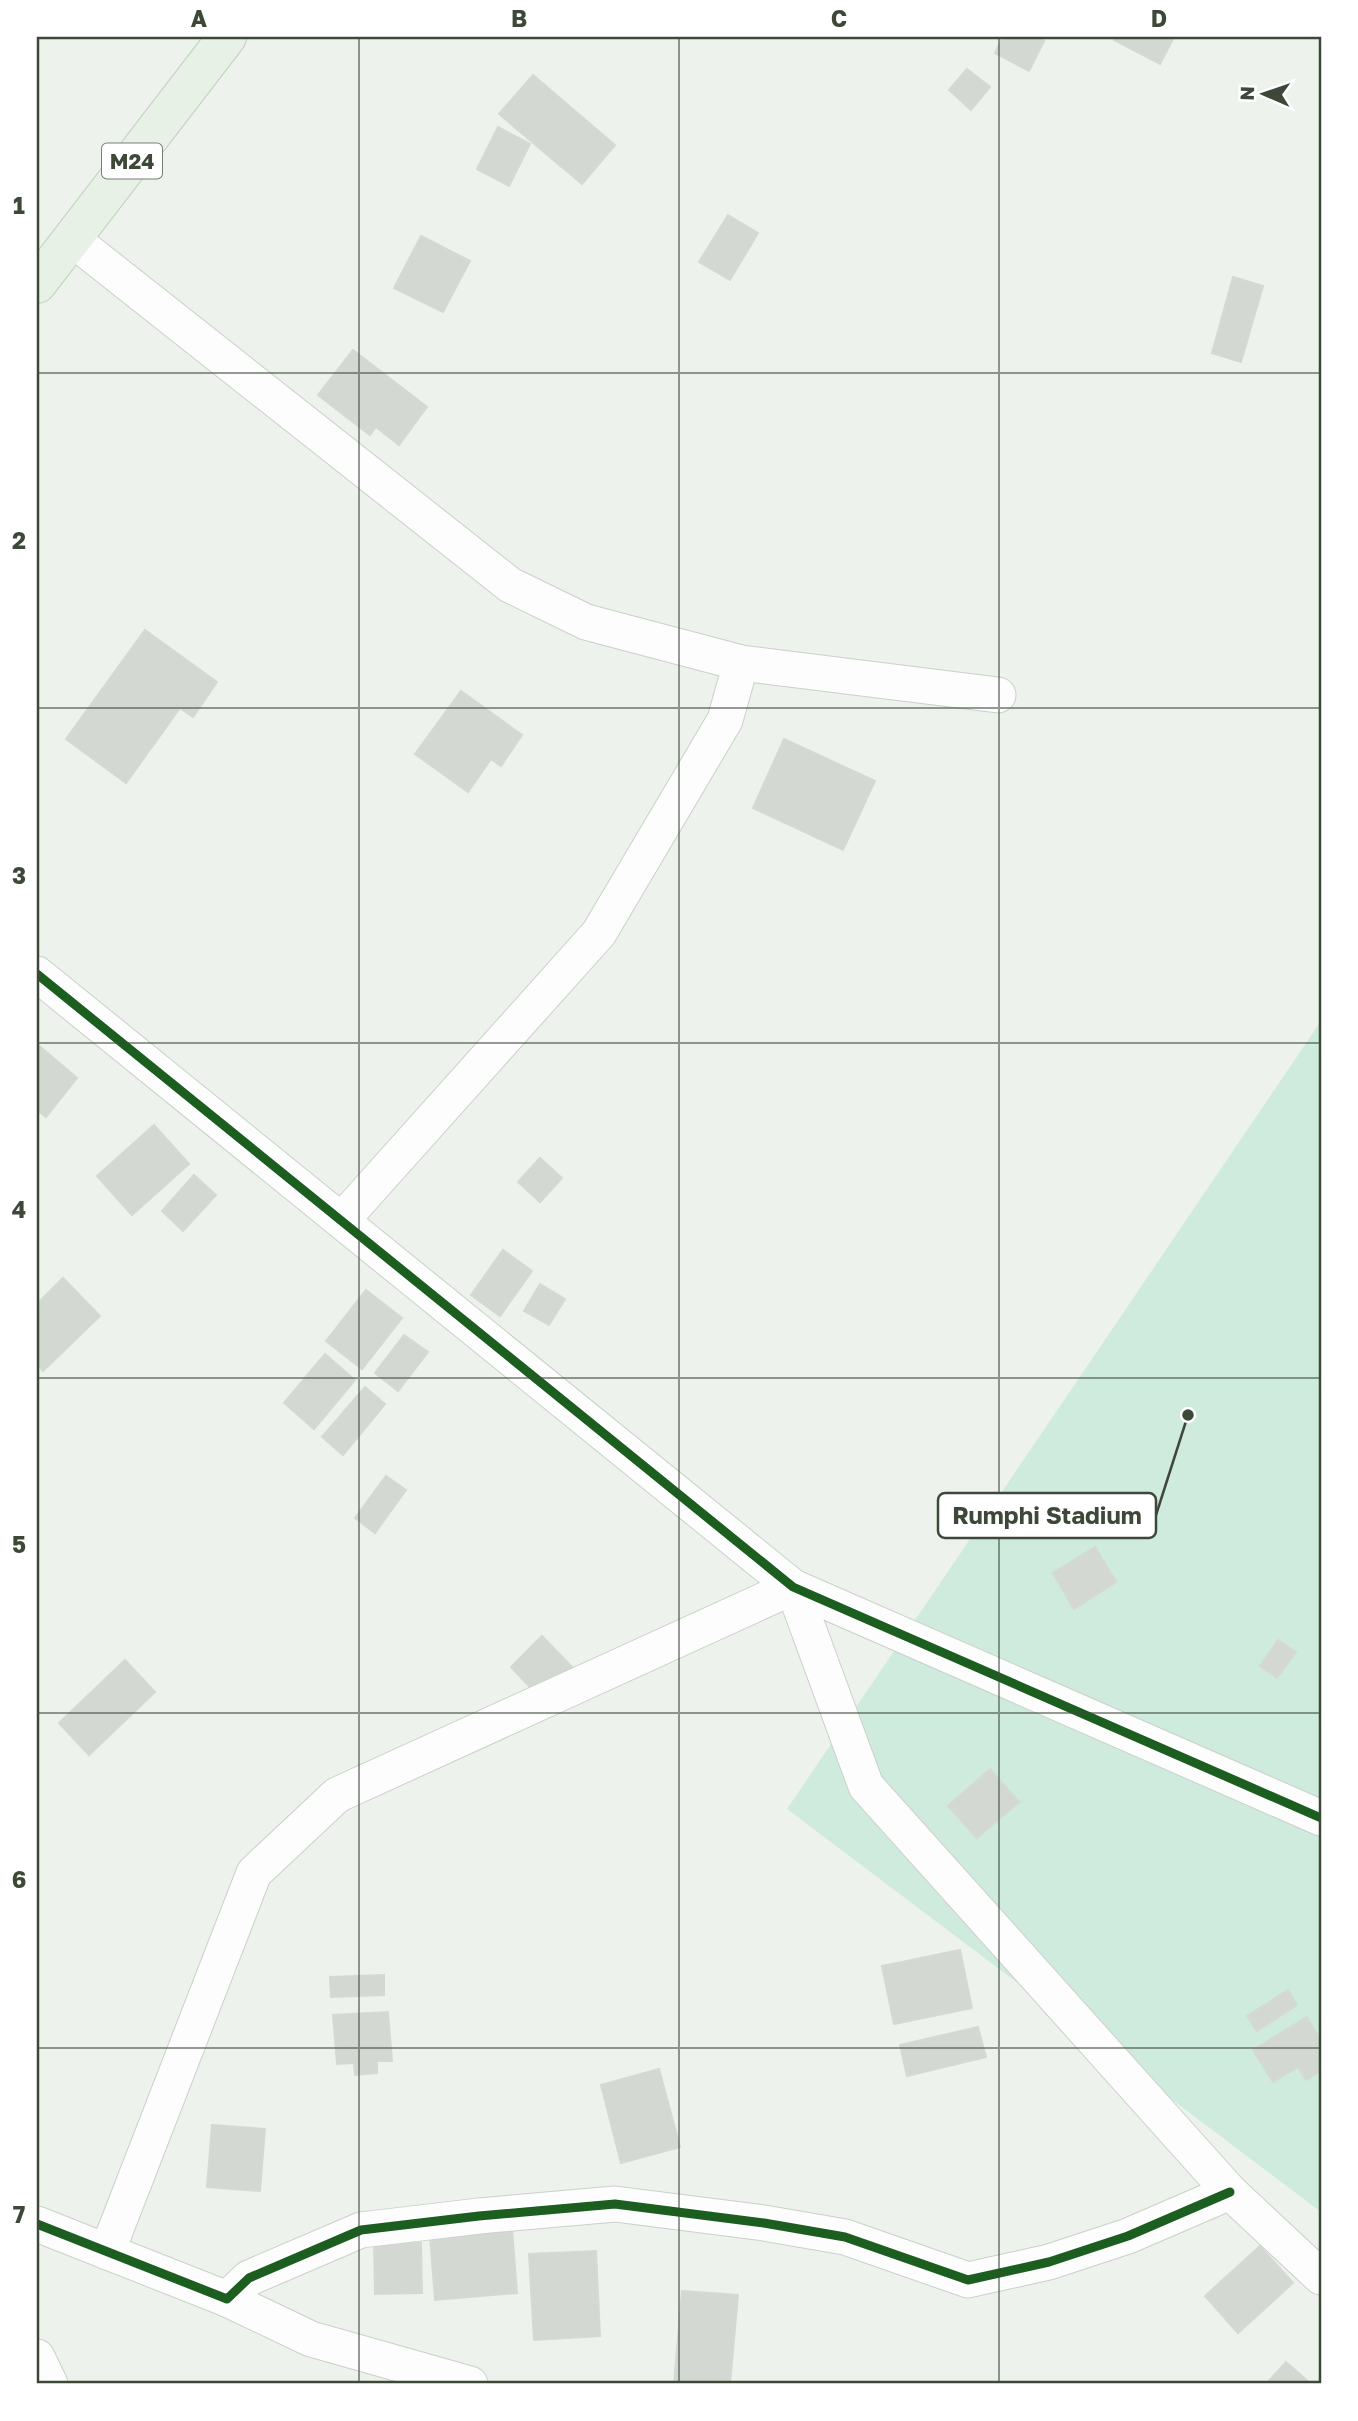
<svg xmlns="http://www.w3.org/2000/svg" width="1358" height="2421" font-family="'Golos Text',sans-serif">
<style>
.green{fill:#cfebde}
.building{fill:#d3d9d2;stroke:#d4dad3;stroke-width:2}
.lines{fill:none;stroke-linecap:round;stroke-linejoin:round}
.street-casing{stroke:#cbd0ca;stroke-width:37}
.primary-casing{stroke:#bfd3bc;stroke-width:40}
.street{stroke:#fcfdfc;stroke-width:35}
.primary{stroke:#e7f1e6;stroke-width:38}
.cycleway-casing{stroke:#fff;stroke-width:13}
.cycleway{stroke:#1b5e20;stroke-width:9}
.grid{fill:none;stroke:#3d4839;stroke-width:2;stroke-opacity:0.55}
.labels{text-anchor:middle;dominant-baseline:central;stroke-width:6;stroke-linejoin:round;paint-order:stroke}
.shield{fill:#fff;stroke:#777f74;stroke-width:2}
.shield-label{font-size:21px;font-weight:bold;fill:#3d4839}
.leader{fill:none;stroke:#3d4839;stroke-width:2.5}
.callout-dot{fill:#3d4839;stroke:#fff;stroke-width:2.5}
.callout{fill:#fff;stroke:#3d4839;stroke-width:2.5}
.callout-label{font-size:24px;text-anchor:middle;font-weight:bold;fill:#3d4839}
.neatline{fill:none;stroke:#3d4839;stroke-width:2.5}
.grid-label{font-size:23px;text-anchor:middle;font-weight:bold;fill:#3d4839}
</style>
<rect width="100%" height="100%" fill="#edf2ed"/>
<path class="green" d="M1321 1021V2212L787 1809Z"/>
<g class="building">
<path d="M1003 37H1036L1044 41 1029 71 995 53Z"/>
<path d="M1115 37H1174L1160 64 1114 40Z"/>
<path d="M967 69 990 87 971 110 949 90Z"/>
<path d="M533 75 615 145 582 184 499 114Z"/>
<path d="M498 127 530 144 509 186 477 169Z"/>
<path d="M728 215 758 233 730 280 699 262Z"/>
<path d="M421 236 470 261 443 312 394 288Z"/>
<path d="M1233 277 1263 286 1241 362 1212 353Z"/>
<path d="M353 350 427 407 399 445 376 427 370 435 318 395Z"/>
<path d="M145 630 217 682 193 717 180 708 126 783 66 739Z"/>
<path d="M461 691 522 735 501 766 491 759 468 792 415 754Z"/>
<path d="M784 739 875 781 843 850 753 808Z"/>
<path d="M37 1044 77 1078 46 1117 37 1110Z"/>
<path d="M154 1125 189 1164 132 1215 97 1176Z"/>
<path d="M540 1158 562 1178 540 1202 518 1182Z"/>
<path d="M194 1175 216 1195 183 1231 162 1211Z"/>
<path d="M503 1250 532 1271 500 1316 471 1295Z"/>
<path d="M63 1278 100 1316 43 1371 37 1364V1304Z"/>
<path d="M540 1284 565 1299 549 1325 524 1311Z"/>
<path d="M366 1290 402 1318 362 1369 326 1341Z"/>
<path d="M404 1335 428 1352 398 1391 375 1373Z"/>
<path d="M325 1354 355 1380 314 1429 284 1403Z"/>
<path d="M365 1387 385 1404 343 1455 322 1437Z"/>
<path d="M386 1476 406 1490 375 1533 355 1518Z"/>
<path d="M1095 1547 1116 1582 1074 1609 1053 1573Z"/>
<path d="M542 1636 572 1667 541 1699 511 1667Z"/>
<path d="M1278 1640 1296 1652 1277 1678 1260 1666Z"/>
<path d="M125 1660 155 1692 89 1755 59 1723Z"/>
<path d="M990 1769 1019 1802 977 1838 948 1806Z"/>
<path d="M960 1950 972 2008 894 2024 882 1966Z"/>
<path d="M384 1975V1995L331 1997 330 1977Z"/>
<path d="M1288 1990 1297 2005 1257 2031 1247 2016Z"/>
<path d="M388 2012 392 2061H377V2073L355 2075 354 2063 337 2064 333 2015Z"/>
<path d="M1307 2017 1321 2041V2071L1306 2080 1298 2067 1273 2082 1253 2050Z"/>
<path d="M978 2027 986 2057 907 2076 900 2045Z"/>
<path d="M659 2069 680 2147 621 2163 601 2085Z"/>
<path d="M212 2125 265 2129 260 2191 207 2187Z"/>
<path d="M512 2229 517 2293 435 2300 430 2236Z"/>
<path d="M421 2243 422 2293 375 2294 374 2244Z"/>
<path d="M1260 2246 1293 2283 1238 2333 1205 2296Z"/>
<path d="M596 2251 600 2336 534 2340 529 2254Z"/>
<path d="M682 2291 738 2295 730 2384H674Z"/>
<path d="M1286 2362 1311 2384H1266Z"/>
</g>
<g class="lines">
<g class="street-casing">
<g id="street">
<path d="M72 239 510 585 586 622 741 663 998 695"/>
<path d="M37 974 793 1587 1321 1818"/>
<path d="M342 1220 599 933 725 720 741 663"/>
<path d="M793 1587 866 1786 1230 2192 1321 2277"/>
<path d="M37 2224 227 2299 249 2278 361 2230 479 2216 615 2204 764 2223 845 2237 968 2280 1049 2262 1128 2236 1230 2192"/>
<path d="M107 2252 254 1873 337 1795 793 1587"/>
<path d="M227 2299 311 2339 470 2384"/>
<path d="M37 2357 50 2384"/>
</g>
</g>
<g class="primary-casing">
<path id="primary" d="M37 284 227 37"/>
</g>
<use href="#street" class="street"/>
<use href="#primary" class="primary"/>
<g class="cycleway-casing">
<g id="cycleway">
<path d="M37 974 793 1587 1321 1818"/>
<path d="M37 2224 227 2299 249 2278 361 2230 479 2216 615 2204 764 2223 845 2237 968 2280 1049 2262 1128 2236 1230 2192"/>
</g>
</g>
<use href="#cycleway" class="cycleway"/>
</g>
<path class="grid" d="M359 37V2384M679 37V2384M999 37V2384M37 373H1321M37 708H1321M37 1043H1321M37 1378H1321M37 1713H1321M37 2048H1321"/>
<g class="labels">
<rect class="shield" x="102" y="143.5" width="60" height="35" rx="5"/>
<g class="shield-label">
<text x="132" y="161">M24</text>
</g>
</g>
<path class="leader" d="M1188 1415L1156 1515"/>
<circle class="callout-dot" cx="1188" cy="1415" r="7"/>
<rect class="callout" x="938" y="1493" width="218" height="45" rx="7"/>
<g class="callout-label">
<text x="1047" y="1524">Rumphi Stadium</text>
</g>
<rect width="1358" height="2421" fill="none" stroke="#ffffff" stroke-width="77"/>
<g transform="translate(1264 94) rotate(272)" stroke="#ffffff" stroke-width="5" paint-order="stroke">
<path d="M0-5L12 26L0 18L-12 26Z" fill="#3d4839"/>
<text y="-10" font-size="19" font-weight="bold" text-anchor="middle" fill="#3d4839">N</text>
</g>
<rect x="38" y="38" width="1282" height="2344" class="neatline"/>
<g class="grid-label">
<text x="199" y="27">A</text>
<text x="519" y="27">B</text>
<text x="839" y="27">C</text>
<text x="1159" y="27">D</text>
<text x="19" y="214">1</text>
<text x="19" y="549">2</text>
<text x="19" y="884">3</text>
<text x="19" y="1218">4</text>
<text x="19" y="1553">5</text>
<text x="19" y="1888">6</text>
<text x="19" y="2223">7</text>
</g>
</svg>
